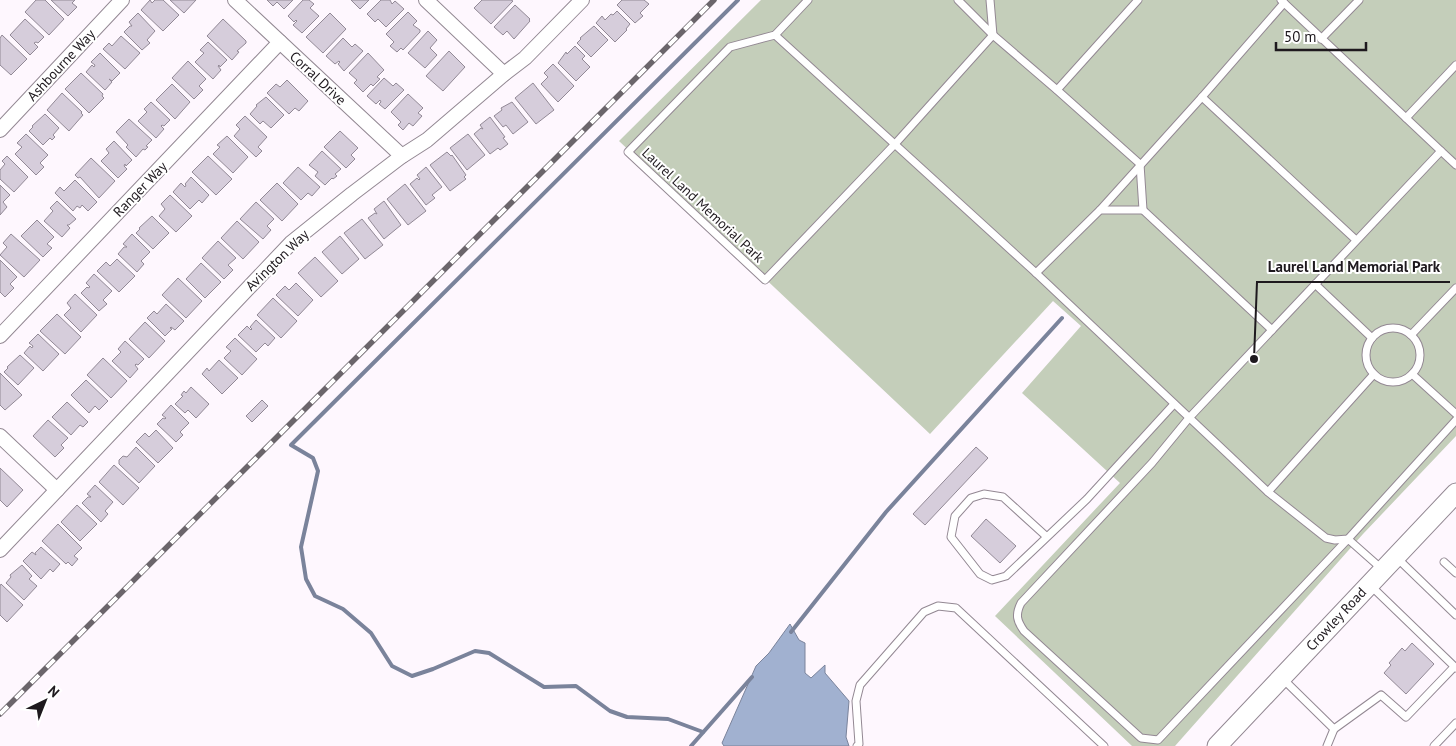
<svg xmlns="http://www.w3.org/2000/svg" width="1456" height="746" font-family="'PT Sans',sans-serif">
<style>
.green{fill:#c4ceba}
.water{fill:#a1b1d0;stroke:#7a839b}
.lines{fill:none;stroke-linecap:round;stroke-linejoin:round}
.stream{stroke:#7a839b;stroke-width:4}
.building{fill:#d6cddb;stroke:#928996}
.service-casing{stroke:#938893;stroke-width:9}
.minor-casing{stroke:#938893;stroke-width:16}
.secondary-casing{stroke:#938893;stroke-width:21}
.service{stroke:#fff;stroke-width:7}
.minor{stroke:#fff;stroke-width:14}
.secondary{stroke:#fff;stroke-width:19}
.rail-casing{stroke:#6b656b;stroke-width:5.5}
.rail{stroke:#fff;stroke-width:4;stroke-dasharray:11;stroke-linecap:butt}
.labels{text-anchor:middle;dominant-baseline:central;stroke-width:4;stroke-linejoin:round;paint-order:stroke}
.street-label{font-size:14px;fill:#1e191e;stroke:#fff}
.leader{fill:none;stroke:#1e191e;stroke-width:2}
.callout-dot{fill:#1e191e;stroke:#fff;stroke-width:2}
.callout-label{font-size:15px;text-anchor:middle;font-weight:bold;fill:#1e191e;stroke:#fff;stroke-width:4;stroke-linejoin:round;paint-order:stroke}
</style>
<rect width="100%" height="100%" fill="#fef7fe"/>
<path class="green" d="M761 0H1456V436L1363 534 1175 746H1132L995 616 1120 483 1022 393 1081 326 1053 301 930 434 619 141Z"/>
<path class="water" d="M790 624 799 640 805 643V673L811 678 825 665V673L849 701 846 737 849 746H724L722 743 756 666 769 653Z"/>
<g class="lines">
<g class="stream">
<path d="M791 632 886 512 1062 318"/>
<path d="M703 732 668 719 627 717 610 711 576 686 544 687 489 653 475 651 433 669 412 676 392 666 371 633 343 609 315 596 306 579 301 547 318 471 313 458 291 445 738 0"/>
<path d="M691 746 752 677"/>
</g>
</g>
<g class="building">
<path d="M36 0H45L64 19 49 35 25 12Z"/>
<path d="M51 0H75L72 3 77 7 68 16Z"/>
<path d="M150 0 152 3 155 0H163L179 15 163 31 141 10Z"/>
<path d="M170 0H196L184 13Z"/>
<path d="M267 0H293L284 9 277 2 273 6Z"/>
<path d="M303 0H309L314 4 310 8 319 16 302 33 293 25 297 21 296 20 294 22 288 16Z"/>
<path d="M351 0H369L360 9Z"/>
<path d="M381 0H390L392 4 395 1 404 9 386 27 378 19 375 22 367 14Z"/>
<path d="M482 0H511L513 1 491 24 474 8Z"/>
<path d="M622 0H644L649 4 640 13 643 16 635 23 617 5Z"/>
<path d="M515 5 530 19 529 20 530 21 514 39 507 31 503 35 494 27Z"/>
<path d="M617 11 630 24 626 29 627 30 615 42 596 23 602 16 605 20 611 14 613 15Z"/>
<path d="M408 12 417 21 413 25 420 30V32L403 50 401 48 397 52 390 46 394 42 386 34Z"/>
<path d="M138 13 155 31 147 40 150 43 142 50 124 32 130 26H132L129 22Z"/>
<path d="M330 13 346 29 323 53 306 37Z"/>
<path d="M25 19 44 37 38 43 36 42 34 43 38 47 30 55 10 35Z"/>
<path d="M223 19 246 41V43L237 51 239 52 232 60 207 36Z"/>
<path d="M594 26 608 40 591 57 577 43 581 39 580 38Z"/>
<path d="M428 31 437 40 430 48 437 55 425 68 408 53Z"/>
<path d="M2 35 27 59 11 75 0 65V38Z"/>
<path d="M121 36 140 53 125 69 103 49 109 43 112 46Z"/>
<path d="M343 38 352 47 355 44 363 51 344 71 338 64 340 62 339 61 335 64 326 56Z"/>
<path d="M208 42 227 60 220 67 219 65 218 66 221 70 213 79 195 62 204 53 200 50Z"/>
<path d="M575 46 585 56 582 59 590 67 576 81 558 63 566 52 567 54Z"/>
<path d="M449 51 465 67 443 91 426 76Z"/>
<path d="M100 53 120 73 112 81 109 79 112 82 105 90 86 72 92 65 94 67 95 65 91 62Z"/>
<path d="M368 53 384 70 377 77 380 79 373 86 371 84 363 92 354 83 357 80 349 73Z"/>
<path d="M188 61 206 79 199 86 203 90 194 99 172 78Z"/>
<path d="M553 64 574 86 558 102 541 84 548 77 544 73Z"/>
<path d="M81 73 103 94 102 96 104 98 89 113 65 89Z"/>
<path d="M384 78 393 86 396 83 404 90 385 109 379 104 381 102 380 100 376 104 367 96Z"/>
<path d="M287 80 308 101 299 111 295 108 289 114 267 93 276 84 280 87Z"/>
<path d="M533 83 554 110 536 124 515 98Z"/>
<path d="M172 84 190 102 175 119 156 100Z"/>
<path d="M62 93 82 112 81 113 83 115 69 131 47 110Z"/>
<path d="M408 94 423 108 418 113 422 116 413 126 409 123 403 130 398 125 401 122 391 112Z"/>
<path d="M266 97 284 115 271 128 263 121 260 124 250 114 257 106 256 105Z"/>
<path d="M151 102 170 120 164 126 162 125 161 126 164 129 156 138 138 121 147 112 144 109Z"/>
<path d="M512 102 528 122 513 134 506 125 503 127 494 116 502 110 501 108Z"/>
<path d="M45 114 59 128 53 135 55 137 52 140 50 138 43 145 29 131 33 127 32 126Z"/>
<path d="M245 116 267 137 258 147 262 151 256 157 234 136 240 129 236 125Z"/>
<path d="M490 117 505 137 503 138 508 144 500 150 498 148 490 154 474 134 481 128 483 129 480 125Z"/>
<path d="M129 119 152 140 146 146 148 147 145 150 143 149 136 157 126 147 128 145 116 132Z"/>
<path d="M340 131 358 148 351 155 355 159 346 168 324 147Z"/>
<path d="M26 134 48 155 40 163 44 167 36 175 15 154 22 147 17 143Z"/>
<path d="M468 134 485 155 467 170 450 148Z"/>
<path d="M227 136 248 157 233 173 213 154 220 147 217 145Z"/>
<path d="M114 141 132 160 126 166 125 164 124 166 127 169 118 178 101 161 109 153 106 149Z"/>
<path d="M322 151 341 169 335 174 337 176 333 179 332 178 325 185 315 176 318 172 309 165Z"/>
<path d="M447 152 451 156 452 155 466 175 464 177 466 179 450 191 430 165Z"/>
<path d="M7 156 28 177 14 192 0 179V170L5 164 2 161Z"/>
<path d="M208 156 232 179 216 195 192 172Z"/>
<path d="M91 158 115 181 99 198 80 177 78 178 75 175Z"/>
<path d="M298 167 320 187 312 196 308 193 301 200 283 183Z"/>
<path d="M426 167 442 187 432 195 435 198 426 205 410 184 417 178 419 180 420 179 417 175Z"/>
<path d="M191 177 209 195 202 203 199 200 190 209 173 192 181 183 185 187 186 185 185 184Z"/>
<path d="M75 180 97 202 88 211 82 205 80 208 77 206 73 211 55 193 60 187 64 191Z"/>
<path d="M277 183 298 204 282 221 260 200Z"/>
<path d="M405 184 426 211 408 225 387 199Z"/>
<path d="M0 185 10 195 3 202 7 207 0 215Z"/>
<path d="M170 195 192 216 176 232 159 216 165 209 161 204Z"/>
<path d="M57 201 76 219 69 225H67L70 228 62 237 44 221 53 211 50 208Z"/>
<path d="M384 201 401 225 384 239 368 218 375 213 377 214 374 209Z"/>
<path d="M256 202 274 219 267 226 271 230 263 239 240 219Z"/>
<path d="M152 216 169 233 153 249 136 233 140 229 139 228Z"/>
<path d="M362 219 383 245 365 259 344 233Z"/>
<path d="M37 220 54 237 47 244 52 248 43 257 21 236Z"/>
<path d="M237 221 259 242 243 259 221 238Z"/>
<path d="M11 234 40 260 24 277 0 255 7 247 3 243Z"/>
<path d="M132 234 150 252 141 261 144 264 137 272 118 254 124 247H127L123 244Z"/>
<path d="M340 236 359 259 342 274 322 252Z"/>
<path d="M218 241 236 258 228 265 233 270 224 279 202 258Z"/>
<path d="M315 257 338 281 321 297 298 273Z"/>
<path d="M117 259 135 276 119 292 97 271 106 262 110 266Z"/>
<path d="M0 260 17 277 10 284 14 288 5 297 0 292Z"/>
<path d="M201 263 221 282 205 298 186 279Z"/>
<path d="M94 274 112 291 103 300 107 304 99 311 81 293 87 287 88 288 90 287 86 283Z"/>
<path d="M178 278 202 301 186 318 162 295Z"/>
<path d="M296 283 313 300 298 316 276 295 285 286 289 290Z"/>
<path d="M75 294 97 315 81 332 64 315 71 308 67 303Z"/>
<path d="M273 298 297 321 281 338 257 315Z"/>
<path d="M166 304 184 321 175 330 171 327 170 328 172 329 165 336 147 318 154 311 157 314Z"/>
<path d="M57 314 81 337 65 354 40 331Z"/>
<path d="M256 320 275 338 268 346 265 343 256 352 238 335 247 326 251 330 252 329 250 327Z"/>
<path d="M145 322 165 341 149 358 129 339Z"/>
<path d="M38 334 59 354 43 371 24 353 30 346 32 348 33 346 29 343Z"/>
<path d="M235 338 257 359 242 375 224 358 231 351 226 347Z"/>
<path d="M125 341 144 359 138 365 136 364 135 365 138 369 130 378 112 361 121 352 118 349Z"/>
<path d="M20 355 34 368 18 385 4 372 8 368 7 367Z"/>
<path d="M103 358 127 381 111 398 87 375Z"/>
<path d="M219 360 238 378 222 394 202 374 207 368 209 371Z"/>
<path d="M0 373 22 395 5 410 0 405Z"/>
<path d="M86 380 108 401 99 410 95 406 89 413 71 395Z"/>
<path d="M191 387 209 404 196 418 188 410 185 413 175 404 183 396 181 395 184 391 186 393Z"/>
<path d="M262 400 268 406 252 422 246 416Z"/>
<path d="M67 402 88 422 83 427 80 425 71 435 52 417Z"/>
<path d="M171 405 189 423 180 432 183 435 176 442 157 424 163 418 165 419 166 418 162 415Z"/>
<path d="M48 420 68 438 61 445 64 448 55 457 33 436Z"/>
<path d="M156 430 173 448 158 463 136 442 145 433 149 437Z"/>
<path d="M136 447 155 466 139 483 119 464V460L123 456 127 457Z"/>
<path d="M976 447 988 458 925 525 913 514Z"/>
<path d="M114 465 139 488 123 505 99 482Z"/>
<path d="M0 468 23 490 7 507 0 500Z"/>
<path d="M95 485 113 502 105 511 108 514 101 522 82 503 88 497H91L87 494Z"/>
<path d="M77 505 97 524 80 541 61 522Z"/>
<path d="M986 519 1016 546 1000 563 971 536Z"/>
<path d="M58 524 82 548 74 556 78 559 72 566 68 562 66 564 42 541Z"/>
<path d="M41 547 60 564 53 572 50 569 41 579 23 561 32 552 36 555 35 553Z"/>
<path d="M22 565 32 576 29 579 37 586 24 600 6 583 11 577 10 575Z"/>
<path d="M1 584 23 605 7 622 0 615V586Z"/>
<path d="M1412 643 1434 664 1406 694 1384 673 1391 665 1389 663 1402 648 1405 651Z"/>
</g>
<g class="lines">
<g class="service-casing">
<g id="service">
<path d="M808 0 775 35 730 47 628 152 765 280 895 144 993 35 990 0"/>
<path d="M958 0 993 35 1057 90 1140 164 1143 210"/>
<path d="M1281 0 1441 151 1189 418 1152 463 1021 603C1015 615 1017 621 1024 631L1141 738 1158 740 1348 539 1383 570"/>
<path d="M775 35 1036 273 1268 492 1326 538 1335 540 1348 539 1456 420"/>
<path d="M1321 39 1359 0"/>
<path d="M1057 90 1138 0"/>
<path d="M1202 97 1356 240"/>
<path d="M1406 118 1456 65"/>
<path d="M1441 151 1456 165"/>
<path d="M1100 210 1202 97 1284 3"/>
<path d="M1036 273 1100 210H1143L1272 330"/>
<path d="M1315 284 1372 338"/>
<circle cx="1393" cy="355" r="27"/>
<path d="M1411 335 1456 288"/>
<path d="M1412 374 1456 414"/>
<path d="M1268 492 1374 374"/>
<path d="M1047 537 1003 497 984 494 971 498 955 516 951 537 980 574 992 580 1006 576 1087 499 1174 404"/>
<path d="M1396 557 1456 615"/>
<path d="M1444 562 1456 573"/>
<path d="M1370 585 1456 668"/>
<path d="M1282 678 1334 729 1327 746"/>
<path d="M1334 729 1381 695 1406 717 1454 667"/>
<path d="M857 746 859 744 856 701 860 685 924 612 938 606 956 608 1104 746"/>
<path d="M1434 746 1456 723"/>
</g>
</g>
<g class="minor-casing">
<g id="minor">
<path d="M235 0 402 156"/>
<path d="M426 0 504 74"/>
<path d="M0 130 122 0"/>
<path d="M0 336 280 42"/>
<path d="M0 436 57 490"/>
<path d="M0 550 291 243 352 194 402 156 427 140 504 74 525 58 582 0"/>
</g>
</g>
<g class="secondary-casing">
<path id="secondary" d="M1217 746 1456 493"/>
</g>
<use href="#service" class="service"/>
<use href="#minor" class="minor"/>
<use href="#secondary" class="secondary"/>
<g class="rail-casing">
<path id="rail" d="M0 714 714 0"/>
</g>
<use href="#rail" class="rail"/>
</g>
<g class="labels">
<g class="street-label">
<text transform="translate(61 65) rotate(-47)">Ashbourne Way</text>
<text transform="translate(318 78) rotate(43)">Corral Drive</text>
<text transform="translate(140 189) rotate(-46)">Ranger Way</text>
<text transform="translate(703 205) rotate(43)">Laurel Land Memorial Park</text>
<text transform="translate(277 260) rotate(-44)">Avington Way</text>
<text transform="translate(1336 619) rotate(-47)">Crowley Road</text>
</g>
</g>
<path class="leader" d="M1254 359L1257 282H1450"/>
<circle class="callout-dot" cx="1254" cy="359" r="5"/>
<g class="callout-label">
<text x="1354" y="272">Laurel Land Memorial Park</text>
</g>
<g transform="translate(45 701) rotate(43)" stroke="#ffffff" stroke-width="4" paint-order="stroke">
<path d="M0-4L9 19L0 12L-9 19Z" fill="#1e191e"/>
<text y="-8" font-size="14" font-weight="bold" text-anchor="middle" fill="#1e191e">N</text>
</g>
<path d="M1276 42v8h90v-8" fill="none" stroke="#1e191e" stroke-width="2.5"/>
<text x="1284" y="42" font-size="15" fill="#1e191e" stroke="#ffffff" stroke-width="4" paint-order="stroke">50 m</text>
</svg>
